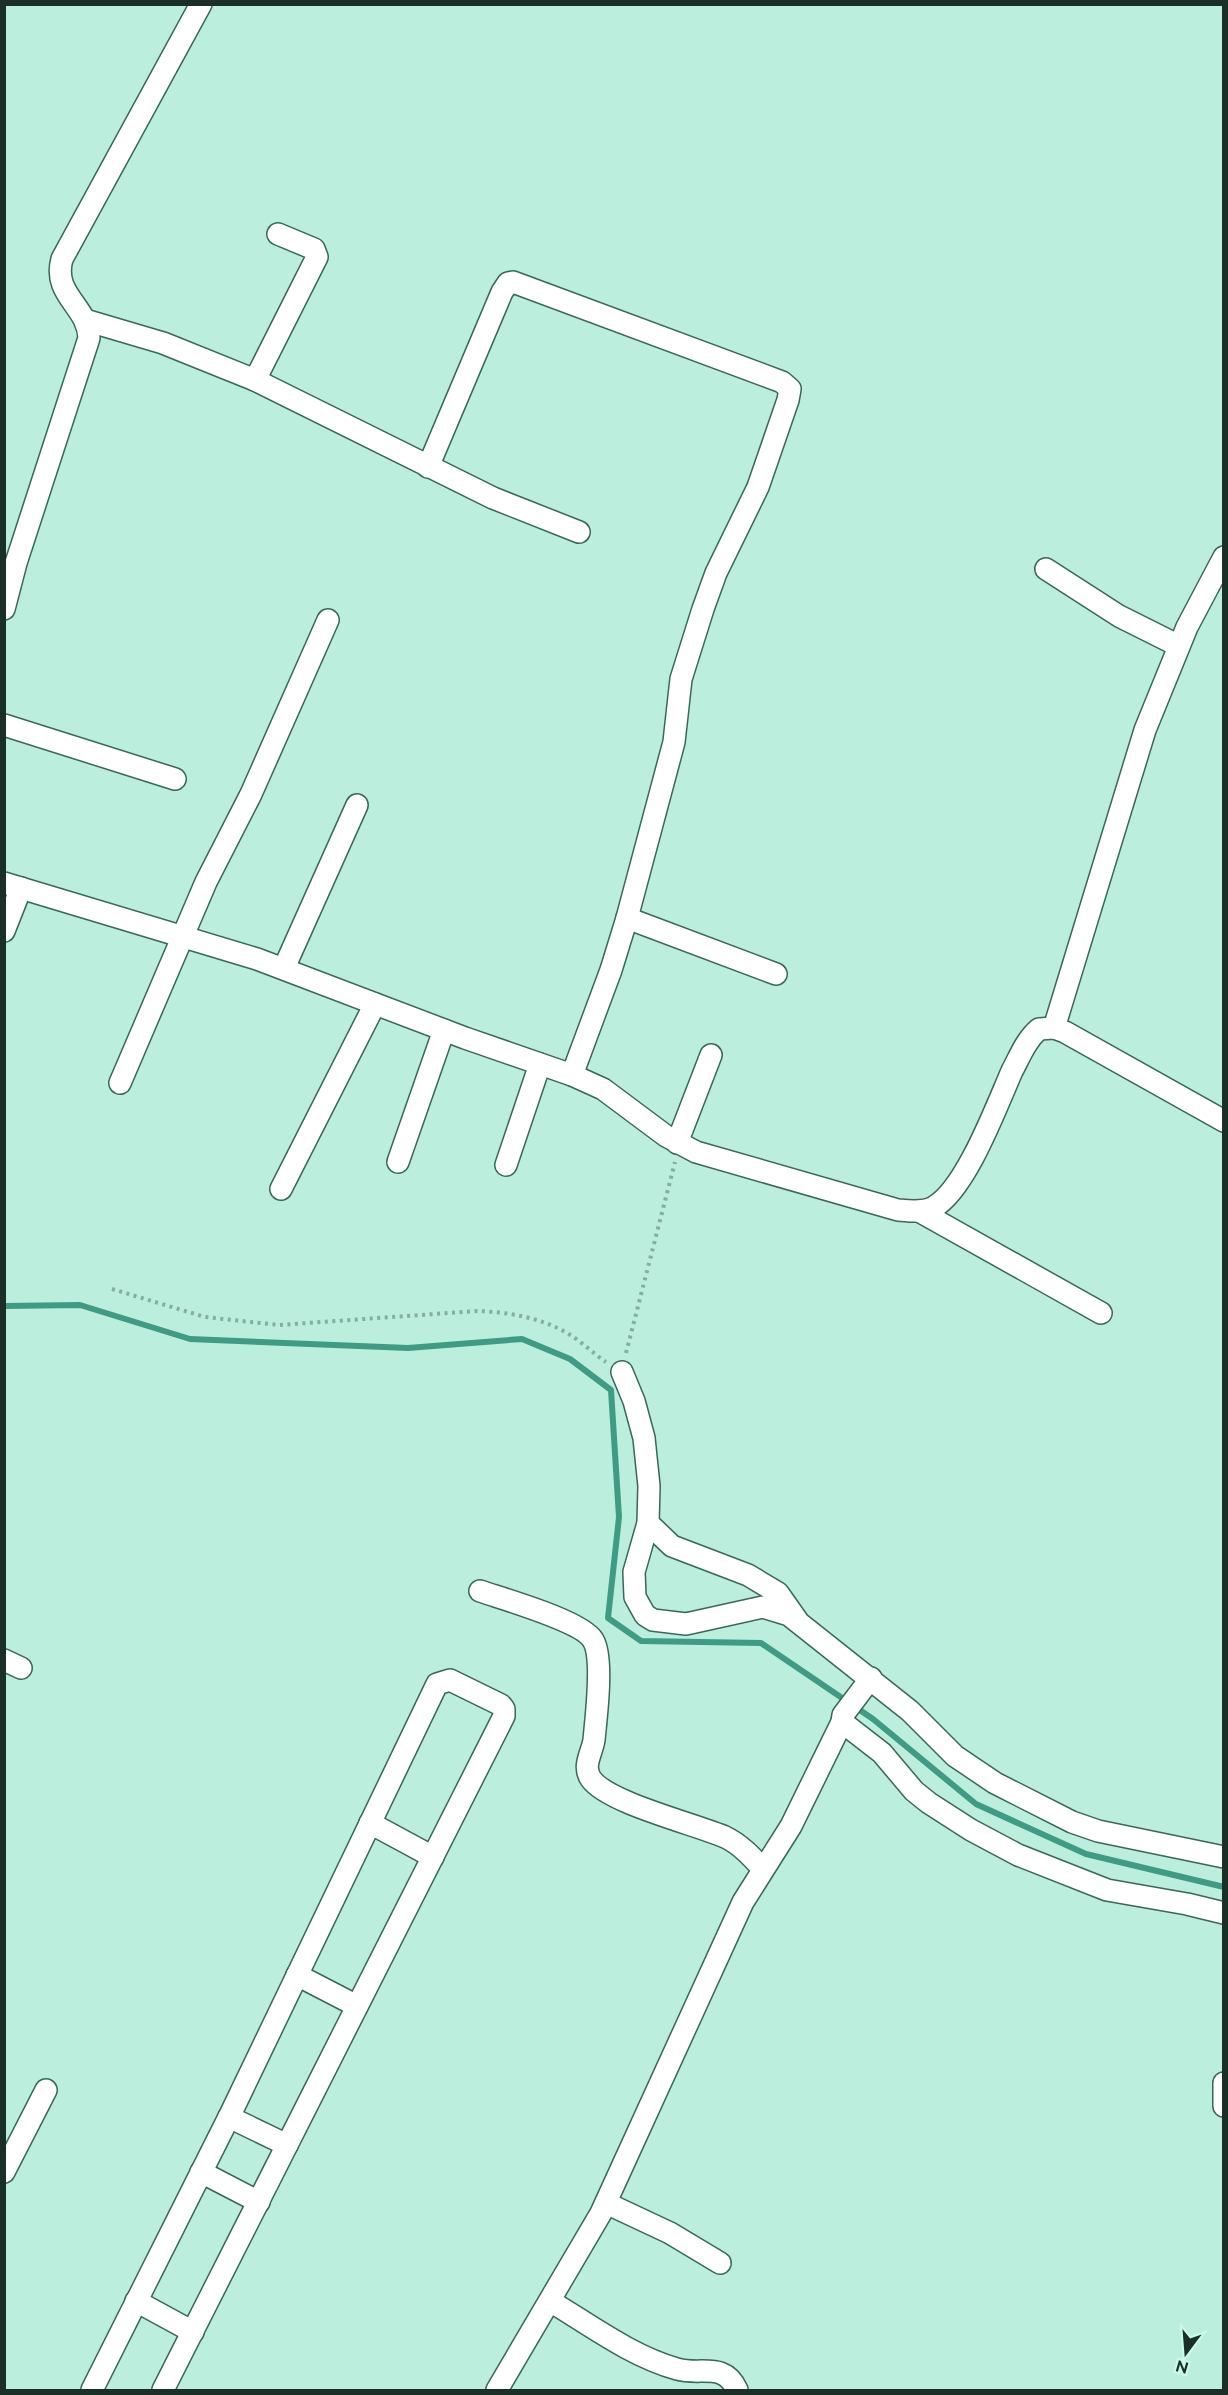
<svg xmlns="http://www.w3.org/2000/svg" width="1228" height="2395" font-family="Raleway,sans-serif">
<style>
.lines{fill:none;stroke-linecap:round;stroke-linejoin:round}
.stream{stroke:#3f9b83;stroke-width:6}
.minor-casing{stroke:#39675a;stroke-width:24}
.path{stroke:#85ada0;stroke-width:4;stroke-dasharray:3 4.5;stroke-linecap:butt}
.minor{stroke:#fff;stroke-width:21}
</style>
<rect width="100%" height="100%" fill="#bed"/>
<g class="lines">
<path class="stream" d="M4 1306 80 1305 190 1339 408 1348 522 1339 570 1359 611 1390 619 1517 608 1618 641 1641 761 1643 873 1719 976 1804 1086 1854 1224 1887"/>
<g class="minor-casing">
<g id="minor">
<path d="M85 320 163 343 255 380 493 498 579 532"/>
<path d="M255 380 317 257 314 249 278 234"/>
<path d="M428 467 502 292 508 283 513 282 782 382 790 389 788 400 758 487 716 573 703 609 681 679 674 742 627 918 611 970 572 1075"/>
<path d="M1046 569 1119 616 1179 646"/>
<path d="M4 609 16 563 89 338C88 306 52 295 62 259L201 4"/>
<path d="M4 725 175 779"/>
<path d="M4 883 257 959 465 1038 572 1075 603 1089 666 1136 696 1152 898 1210C910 1211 924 1213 934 1207 966 1189 997 1105 1012 1071 1020 1056 1026 1040 1039 1029L1054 1028 1065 1032 1224 1121"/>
<path d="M627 918 776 974"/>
<path d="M4 931 21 888"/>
<path d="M284 968 357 805"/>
<path d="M1054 1028 1145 730 1187 627 1224 557"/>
<path d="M120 1083 206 882 251 794 328 620"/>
<path d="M677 1143 711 1055"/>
<path d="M398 1162 444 1030"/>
<path d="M506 1165 540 1064"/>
<path d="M281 1189 375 1004"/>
<path d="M919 1211 1101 1313"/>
<path d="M622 1372 634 1401 644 1438 649 1486 648 1523 634 1572 635 1597 645 1615 653 1620 686 1624 763 1607 789 1615 910 1711 955 1756 995 1783 1072 1822 1098 1831 1224 1857"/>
<path d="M648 1523 672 1546 748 1575 778 1593 797 1620"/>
<path d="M480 1591C503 1599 582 1621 593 1640 604 1658 596 1718 594 1740 592 1753 582 1766 591 1779 608 1803 695 1824 725 1837 740 1844 752 1857 763 1869"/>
<path d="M4 1660 21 1668"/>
<path d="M871 1678 843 1715 842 1722 882 1753 914 1791 929 1803 971 1830 1018 1855 1107 1890 1187 1904 1224 1913"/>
<path d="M370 1823 433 1857"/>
<path d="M297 1975 357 2006"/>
<path d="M1224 2083V2106"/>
<path d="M229 2117 287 2145"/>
<path d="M4 2172 46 2090"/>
<path d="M201 2172 259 2202"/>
<path d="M606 2203 670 2233 720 2263"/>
<path d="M136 2301 193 2332"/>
<path d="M550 2301C590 2325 631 2356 677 2369 701 2376 724 2361 737 2390"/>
<path d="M92 2390 231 2113 437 1684 450 1680 501 1705 504 1709V1716L163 2390"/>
<path d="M497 2390 601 2213 743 1902 791 1826 842 1722"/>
</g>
</g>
<g class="path">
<path d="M112 1289 205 1317 279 1325 477 1311C509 1312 544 1318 572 1336 584 1344 594 1354 606 1362"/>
<path d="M626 1353 675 1162"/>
</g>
<use href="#minor" class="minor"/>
</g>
<rect width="1228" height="2395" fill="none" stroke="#1b2f29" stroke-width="12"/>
<g transform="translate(1186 2353) rotate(196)" stroke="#c8fbeb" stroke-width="4.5" paint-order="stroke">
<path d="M0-4.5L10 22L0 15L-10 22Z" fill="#1b2f29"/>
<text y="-9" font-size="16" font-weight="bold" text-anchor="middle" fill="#1b2f29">N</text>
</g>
</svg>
